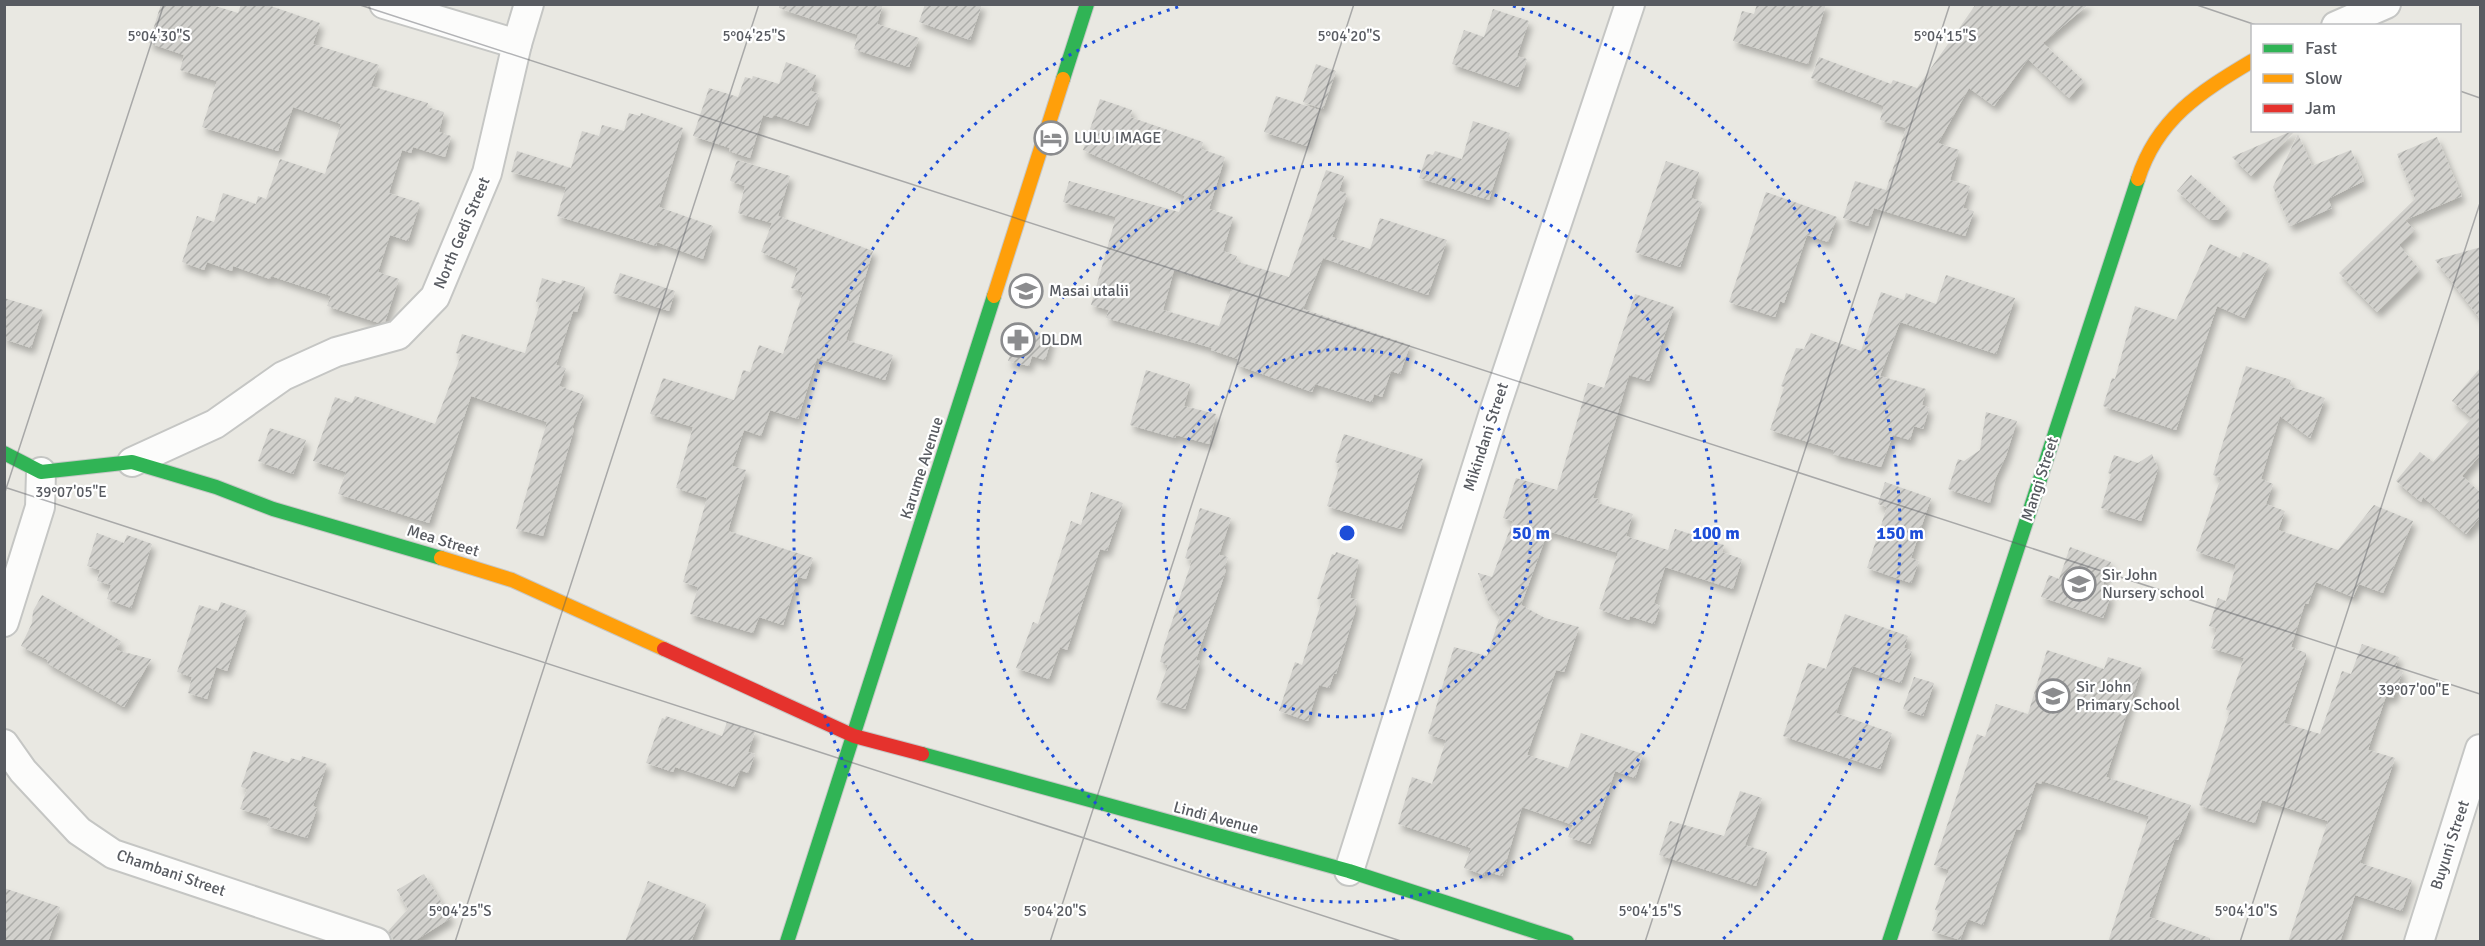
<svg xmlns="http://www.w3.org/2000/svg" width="2485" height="946" font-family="Signika,sans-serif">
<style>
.building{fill:url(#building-hatch);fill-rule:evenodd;filter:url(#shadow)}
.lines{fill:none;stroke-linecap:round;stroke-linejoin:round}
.street-casing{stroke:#c5c6c4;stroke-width:32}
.fast-casing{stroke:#c6c7c6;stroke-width:16}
.slow-casing{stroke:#c6c7c6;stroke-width:16}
.jam-casing{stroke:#c6c7c6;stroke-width:16}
.street{stroke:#fcfcfb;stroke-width:28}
.fast{stroke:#30b455;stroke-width:14}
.slow{stroke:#ff9f0a;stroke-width:14}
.jam{stroke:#e5322d;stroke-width:14}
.ticks{fill:none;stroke:#585b61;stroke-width:1.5;stroke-opacity:0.45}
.ring{fill:none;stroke:#1d4ed8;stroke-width:3;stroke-dasharray:3 6}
.labels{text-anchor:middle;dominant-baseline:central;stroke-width:4.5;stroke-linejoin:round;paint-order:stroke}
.poi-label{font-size:16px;fill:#585b61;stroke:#fff;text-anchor:start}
.street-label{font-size:16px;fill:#585b61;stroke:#fff}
.ticks-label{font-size:15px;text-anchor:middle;fill:#585b61;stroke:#fff;stroke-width:4.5;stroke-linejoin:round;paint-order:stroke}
.centre{fill:#1d4ed8;stroke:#fff;stroke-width:3}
.ring-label{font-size:18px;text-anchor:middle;font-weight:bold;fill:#1d4ed8;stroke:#fff;stroke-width:4.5;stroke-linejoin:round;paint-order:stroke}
</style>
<defs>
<pattern id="building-hatch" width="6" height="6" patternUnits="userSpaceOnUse" patternTransform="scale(1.5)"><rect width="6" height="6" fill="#d2d1cd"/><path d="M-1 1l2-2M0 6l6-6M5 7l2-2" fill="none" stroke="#adadaa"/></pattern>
<filter id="shadow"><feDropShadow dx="3.5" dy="6" stdDeviation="3" flood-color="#0004"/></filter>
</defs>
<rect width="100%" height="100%" fill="#e9e8e2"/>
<g class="building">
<path d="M161 4H209L238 13 241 4H265L320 23 313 44 379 65 371 86 428 103 427 107 444 112 439 132 451 136 445 157 413 147 411 153 402 150 389 193 420 203 408 241 390 235 378 272 399 279 385 322 379 323 327 306 331 296 271 276 270 279 233 266 232 271 207 262 204 270 182 262 197 216 214 222 223 193 256 204 258 196 266 199 280 159 325 174 341 124 293 107 278 151 202 127 217 81 180 70 184 55 149 43Z"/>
<path d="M779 4H883L877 24 919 38 909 67 854 49 858 35 779 8Z"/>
<path d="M925 4H982L970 40 919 22Z"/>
<path d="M1757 4H1826L1808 64 1733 41 1742 11 1754 14Z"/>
<path d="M1976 4H2089L2043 43 2084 81 2069 98 2028 59 1994 106 1969 88 1938 143 1959 150 1950 180 1970 186 1963 208 1974 211 1965 236 1874 208 1868 226 1843 218 1855 181 1886 190 1906 128 1880 120 1884 106 1811 78 1819 57 1891 84 1893 80 1917 88Z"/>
<path d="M1493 9 1529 21 1517 56 1527 59 1518 87 1452 64 1464 30 1484 37Z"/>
<path d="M786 62 808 70 807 72 816 75 811 91 819 94 808 126 774 115 772 118 763 115 750 158 729 151 730 148 693 136 709 88 738 97 745 77 752 79 753 76 779 84Z"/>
<path d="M1316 64 1336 71 1323 109 1303 102Z"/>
<path d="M1276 96 1319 110 1307 146 1264 132Z"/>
<path d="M1100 99 1132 110 1130 117 1203 142 1201 149 1225 157 1209 209 1233 217 1223 251 1237 256 1235 261 1289 277 1326 170 1344 176 1339 191 1347 194 1332 237 1370 249 1380 218 1447 240 1428 295 1323 258 1303 309 1410 345 1400 374 1391 371 1382 397 1374 394 1372 402 1315 384 1312 392 1237 365 1238 359 1211 350 1212 348 1106 318 1109 310 1091 305 1116 217 1063 202 1069 181 1179 212 1185 196 1083 150ZM1174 270 1232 288 1219 326 1163 310Z"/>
<path d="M629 113 640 116 641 113 683 128 659 207 713 226 703 259 657 242 656 246 557 216 566 187 511 172 517 151 571 168 582 131 599 136 602 125 624 131Z"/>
<path d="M1473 121 1510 133 1489 200 1419 178 1427 154 1433 155 1435 151 1462 159Z"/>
<path d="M2294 130H2296L2251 176 2232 157Z"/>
<path d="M2298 134 2312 166 2351 150 2364 181 2328 199 2332 208 2290 226 2273 187Z"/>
<path d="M2437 137 2462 196 2405 220 2415 230 2399 245 2420 270 2377 312 2339 273 2415 199 2397 154Z"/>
<path d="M737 160 790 176 778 216 873 251 846 340 893 355 885 380 817 358 798 419 770 410 761 436 744 430 732 466 746 470 728 531 813 558 806 579 798 577 783 625 759 617 753 633 690 614 698 587 683 582 707 498 676 488 693 427 650 414 663 378 734 400 743 370 750 372 759 345 783 354 803 292 791 288 798 268 761 252 772 223 738 213 745 186 730 181Z"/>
<path d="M1666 161 1699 172 1691 198 1702 202 1680 267 1635 252Z"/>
<path d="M2191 175 2228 208 2218 220H2210L2177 191Z"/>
<path d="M1766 192 1837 217 1828 242 1807 235 1784 303 1780 301 1775 317 1729 302Z"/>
<path d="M2210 244 2240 258 2243 252 2269 264 2244 318 2217 306 2176 430 2103 406 2112 378 2115 379 2135 306 2176 320Z"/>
<path d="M2481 247V320L2435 260Z"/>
<path d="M620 273 675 291 669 311 613 293Z"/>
<path d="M1946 275 2015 298 1996 354 1900 322 1880 376 1926 389 1922 405 1929 408 1923 429 1914 426 1910 440 1893 435 1881 467 1833 454 1834 450 1770 430 1784 387 1781 386 1796 348 1804 349 1811 333 1861 351 1881 292 1904 300 1906 293 1936 304Z"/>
<path d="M542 278 561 284 562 280 585 287 577 312 573 311 556 365 566 368 559 386 584 395 572 428 574 429 543 536 516 529 547 422 471 396 429 523 338 494 346 472 313 461 335 397 352 403 355 396 435 424 461 355 456 353 462 334 525 353 540 303 536 302Z"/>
<path d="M1635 294 1674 307 1649 381 1629 375 1593 498 1598 499 1597 503 1633 514 1626 536 1668 550 1675 529 1724 545 1722 552 1742 559 1733 589 1665 567 1654 603 1660 606 1654 624 1630 616 1629 620 1599 609 1618 553 1548 531 1521 605 1545 618 1579 627 1564 672 1556 670 1527 755 1568 768 1581 733 1643 754 1635 778 1615 771 1590 844 1568 837 1573 825 1522 807 1502 876 1485 871 1484 875 1464 868 1471 848 1398 824 1412 777 1432 784 1446 740 1428 734 1454 647 1487 656 1500 616 1488 601 1478 573 1492 577 1513 521 1503 518 1516 478 1557 490 1588 383 1604 388Z"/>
<path d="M4 298 43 310 31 348 4 339Z"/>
<path d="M1020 327 1052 337 1045 360 1032 356 1029 366 1008 361Z"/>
<path d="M2246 366 2291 380 2289 386 2325 398 2310 438 2280 416 2261 479 2273 484 2266 504 2285 511 2278 530 2338 550 2374 505 2413 521 2383 593 2359 584 2353 597 2316 582 2308 604 2305 603 2291 647 2306 653V657L2284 723 2320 734 2342 671 2351 674 2362 644 2399 657 2395 669 2403 671 2393 698 2386 696 2368 750 2395 758 2360 863 2412 880 2402 911 2355 895 2340 942H2288L2328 821 2262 800 2255 823 2199 805 2230 711 2226 710 2244 658 2211 648 2217 629 2209 626 2218 598 2226 601 2236 565 2196 551 2221 477 2213 475Z"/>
<path d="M2481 367V454L2462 476 2481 493V516L2466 534 2423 497 2421 502 2396 481 2420 452 2433 462 2472 418 2452 401Z"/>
<path d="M1146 370 1190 384 1184 406 1216 414 1209 444 1176 435 1175 438 1130 425Z"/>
<path d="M1986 412 2017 421 2006 456 1996 477 1990 503 1948 489 1958 459 1964 461 1980 450Z"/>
<path d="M270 428 306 440 293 474 258 461Z"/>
<path d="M1344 434 1423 459 1401 529 1327 506 1340 464 1335 462Z"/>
<path d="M2152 454 2158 469 2141 521 2101 508 2111 474 2108 473 2114 455 2138 463Z"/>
<path d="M1885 482 1931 498 1911 558 1919 561 1911 583 1867 568 1887 507 1878 504Z"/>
<path d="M1091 492 1123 503 1107 551 1100 549 1067 650 1060 647 1049 679 1016 668 1033 622 1038 624 1071 521 1081 525Z"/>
<path d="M1200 508 1231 518 1219 555 1228 557 1224 569 1226 570 1196 660 1200 661 1185 709 1156 700 1168 665 1160 662 1164 646 1192 560 1185 558Z"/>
<path d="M97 533 124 543 127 535 152 544 131 608 107 599 111 585 97 581 100 570 87 566Z"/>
<path d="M2070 547 2111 562 2101 591 2111 595 2103 618 2041 597 2049 575 2059 579Z"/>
<path d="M1336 552 1359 560 1350 598 1357 600 1355 612 1336 674 1334 673 1329 688 1319 685 1308 721 1279 711 1295 662 1302 665 1322 600 1317 599 1332 554 1335 555Z"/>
<path d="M42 595 121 641 116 650 151 659 124 707 47 663 48 660 21 646 32 623 33 611Z"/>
<path d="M221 602 247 611 227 671 216 667 207 699 188 693 192 677 177 672 199 605 218 611Z"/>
<path d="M1845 614 1908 636 1904 648 1912 651 1901 683 1853 666 1836 713 1892 733 1880 769 1783 736 1808 663 1826 669Z"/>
<path d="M2047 650 2104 669 2108 657 2142 668 2106 777 2191 805 2178 840 2175 839 2149 917 2210 938V942H2108L2149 816 2042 781 2041 784 2036 782 2020 830 2016 829 1983 925 1968 919 1960 940 1932 931 1939 911 1935 910 1949 870 1934 865 1977 734 1985 737 1996 704 2028 714Z"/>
<path d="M1914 677 1934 683 1923 716 1903 709Z"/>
<path d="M666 716 722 736 727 722 755 732 748 752 755 754 748 773 740 770 734 787 675 767 673 772 646 763 662 718 665 719Z"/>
<path d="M253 751 289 763 291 758 301 761 302 756 327 764 313 806 317 808 307 838 267 826 270 818 240 809 247 789 241 787Z"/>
<path d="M1740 791 1762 798 1745 845 1767 852 1756 886 1659 855 1670 821 1724 836Z"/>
<path d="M424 874 451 918 413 942H400L392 938 388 931 408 909 397 890Z"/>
<path d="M648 881 706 904 691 942H625Z"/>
<path d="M4 888 60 907 48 942H4Z"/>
</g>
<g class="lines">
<g class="street-casing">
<g id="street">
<path d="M384 4 517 44"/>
<path d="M2336 26 2386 4"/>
<path d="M132 462 215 424 283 376 336 352 398 335 435 297 487 173 517 44 529 4"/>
<path d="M4 622 40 507 41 472"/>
<path d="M4 744 23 771 79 831 113 854 376 942"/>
<path d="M1349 871 1495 409 1630 4"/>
<path d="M2419 942 2480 749"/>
</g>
</g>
<g class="fast-casing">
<g id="fast">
<path d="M1063 79 1087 4"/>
<path d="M4 453 41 472 132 462 216 487 273 509 441 558"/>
<path d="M922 754 1349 871 1567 942"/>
<path d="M787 942 994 296"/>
<path d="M1889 942 2138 179"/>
</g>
</g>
<g class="slow-casing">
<g id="slow">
<path d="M2138 179C2157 119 2200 92 2252 61"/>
<path d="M994 296 1063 79"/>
<path d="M441 558 512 580 664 649"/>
</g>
</g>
<g class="jam-casing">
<path id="jam" d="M664 649 854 736 922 754"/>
</g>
<use href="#street" class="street"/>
<use href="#fast" class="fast"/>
<use href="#slow" class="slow"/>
<use href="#jam" class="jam"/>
</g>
<path class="ticks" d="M357 4 2480 694M2194 4 2259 26M2460 91 2480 98M4 487 1404 942M4 495 164 4M455 942 759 4M1050 942 1354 4M1645 942 1950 4M2240 942 2480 203"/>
<g class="ring">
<circle cx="1347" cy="533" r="184"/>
<circle cx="1347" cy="533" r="369"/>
<path d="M973 941A553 553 0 0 1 1181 6M1513 6A553 553 0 0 1 1721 941"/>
</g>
<defs>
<g id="hotel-ring" transform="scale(1.725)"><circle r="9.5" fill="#fff" stroke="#8b8c8e" stroke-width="1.5"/><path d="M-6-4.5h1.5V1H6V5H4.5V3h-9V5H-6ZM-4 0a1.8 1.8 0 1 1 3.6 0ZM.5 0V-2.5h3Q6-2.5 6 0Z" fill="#8b8c8e"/></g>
<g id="university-ring" transform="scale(1.725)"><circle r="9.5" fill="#fff" stroke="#8b8c8e" stroke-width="1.5"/><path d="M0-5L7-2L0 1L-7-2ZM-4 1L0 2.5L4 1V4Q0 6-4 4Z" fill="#8b8c8e"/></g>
<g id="pharmacy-ring" transform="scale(1.725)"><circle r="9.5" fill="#fff" stroke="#8b8c8e" stroke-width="1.5"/><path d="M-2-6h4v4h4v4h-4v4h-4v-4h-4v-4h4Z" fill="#8b8c8e"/></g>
<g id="school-ring" transform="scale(1.725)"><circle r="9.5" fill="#fff" stroke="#8b8c8e" stroke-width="1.5"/><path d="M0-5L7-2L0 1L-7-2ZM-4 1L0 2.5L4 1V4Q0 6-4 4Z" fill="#8b8c8e"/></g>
</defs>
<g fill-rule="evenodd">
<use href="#hotel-ring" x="1051" y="138"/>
<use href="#university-ring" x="1026" y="291"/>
<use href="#pharmacy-ring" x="1018" y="340"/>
<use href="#school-ring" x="2079" y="584"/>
<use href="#school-ring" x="2053" y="696"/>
</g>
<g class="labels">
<g class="poi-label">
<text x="1074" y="138">LULU IMAGE</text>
<text x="1049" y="291">Masai utalii</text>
<text x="1041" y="340">DLDM</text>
<text x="2102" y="575">Sir John<tspan x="2102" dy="18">Nursery school</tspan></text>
<text x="2076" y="687">Sir John<tspan x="2076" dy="18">Primary School</tspan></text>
</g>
<g class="street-label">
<text transform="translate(462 233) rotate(-67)">North Gedi Street</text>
<text transform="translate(1486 437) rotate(-72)">Mikindani Street</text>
<text transform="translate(922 468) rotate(-72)">Karume Avenue</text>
<text transform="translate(2040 479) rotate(-72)">Mangi Street</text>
<text transform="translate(443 541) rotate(17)">Mea Street</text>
<text transform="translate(1216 818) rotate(15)">Lindi Avenue</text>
<text transform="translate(2450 845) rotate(-72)">Buyuni Street</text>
<text transform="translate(171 873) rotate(19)">Chambani Street</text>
</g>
</g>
<g class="ticks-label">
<text x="159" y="41">5°04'30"S</text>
<text x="754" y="41">5°04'25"S</text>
<text x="1349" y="41">5°04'20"S</text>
<text x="1945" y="41">5°04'15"S</text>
<text x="71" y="497">39°07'05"E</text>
<text x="2414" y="695">39°07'00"E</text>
<text x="2246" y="916">5°04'10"S</text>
<text x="460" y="916">5°04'25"S</text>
<text x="1055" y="916">5°04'20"S</text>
<text x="1650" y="916">5°04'15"S</text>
</g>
<circle cx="1347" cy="533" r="9" class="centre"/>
<g class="ring-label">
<text x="1531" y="539">50 m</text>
<text x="1716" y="539">100 m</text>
<text x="1900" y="539">150 m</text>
</g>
<rect width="2485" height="946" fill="none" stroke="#585b61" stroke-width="12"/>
<rect x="2251" y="24" width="210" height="108" fill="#ffffff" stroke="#bcbdc0" stroke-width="1.5"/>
<rect x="2263" y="44" width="30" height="9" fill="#30b455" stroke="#bcbdc0" stroke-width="1.5"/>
<text x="2305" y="54" font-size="18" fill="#585b61">Fast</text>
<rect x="2263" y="74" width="30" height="9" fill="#ff9f0a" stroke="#bcbdc0" stroke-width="1.5"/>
<text x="2305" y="84" font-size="18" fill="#585b61">Slow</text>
<rect x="2263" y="104" width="30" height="9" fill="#e5322d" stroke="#bcbdc0" stroke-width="1.5"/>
<text x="2305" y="114" font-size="18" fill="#585b61">Jam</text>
</svg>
